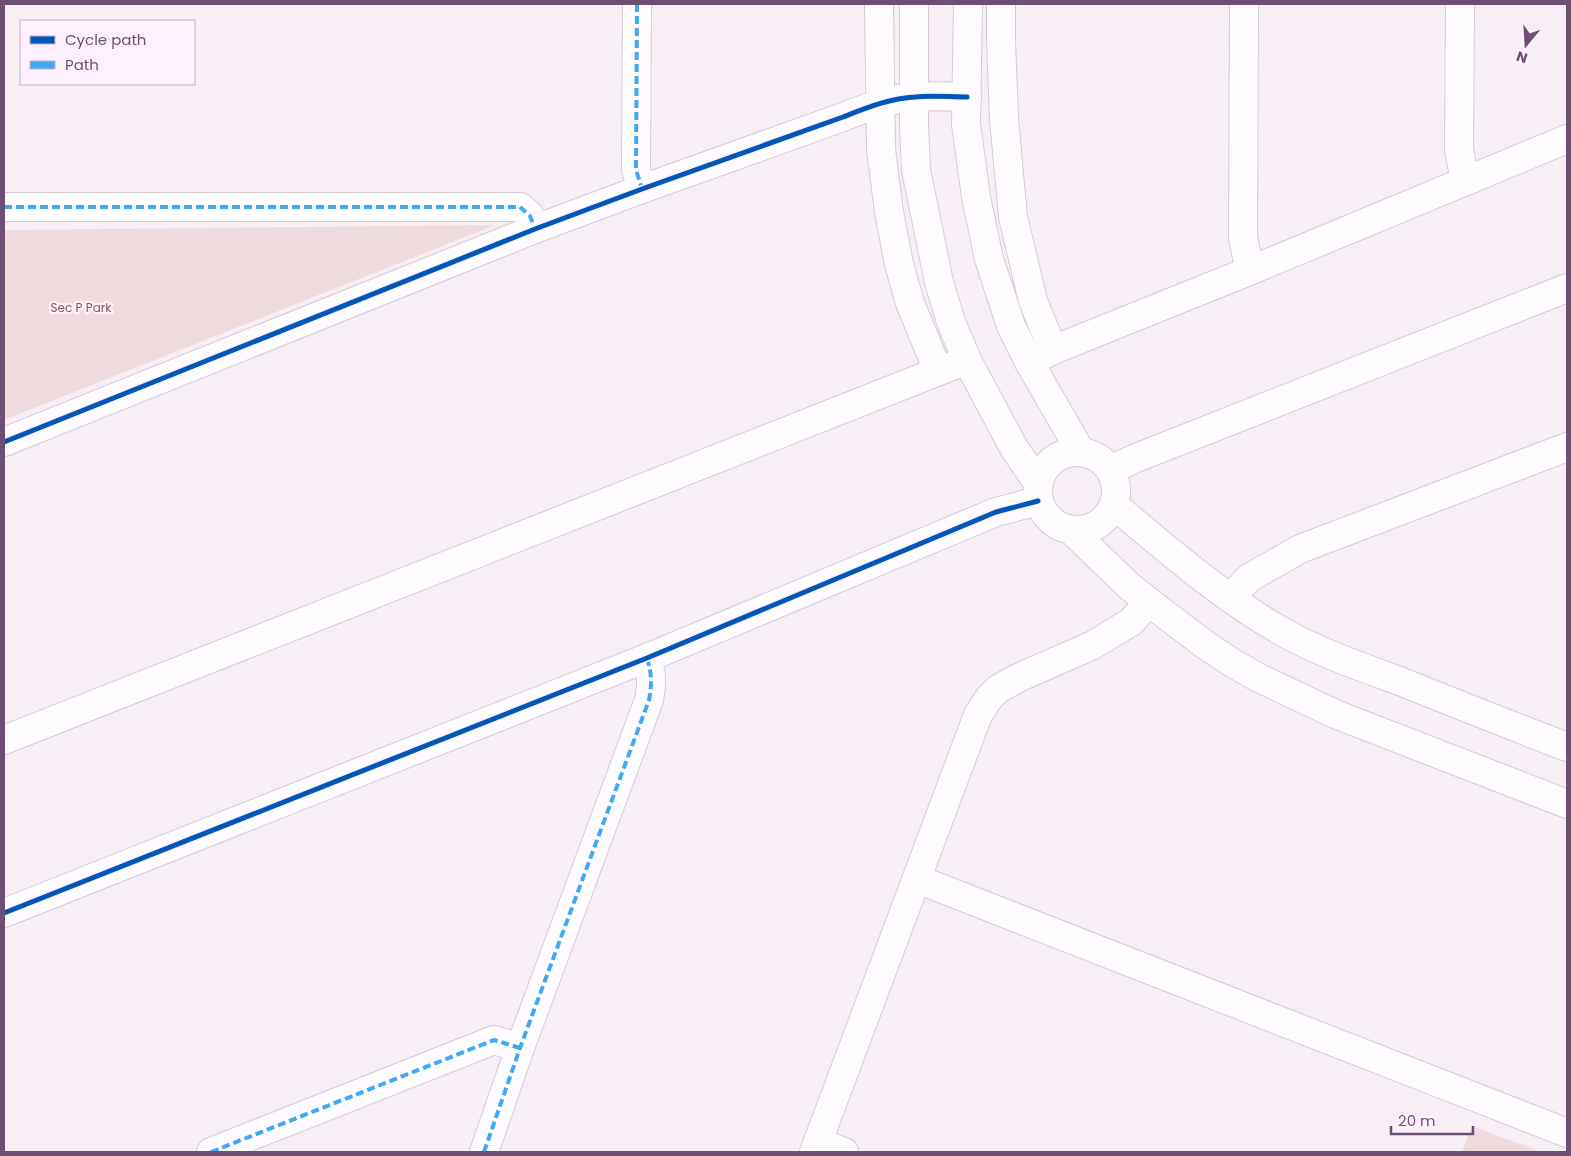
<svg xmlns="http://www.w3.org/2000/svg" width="1571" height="1156" font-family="Poppins,sans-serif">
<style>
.green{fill:#efdbdd}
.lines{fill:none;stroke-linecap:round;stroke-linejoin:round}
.minor-casing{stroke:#d5cbd5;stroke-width:30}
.tertiary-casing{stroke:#d5cbd5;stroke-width:30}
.minor{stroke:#fefcfe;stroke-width:28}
.tertiary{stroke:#fefcfe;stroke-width:28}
.quiet{stroke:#3fa9f5;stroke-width:4;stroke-dasharray:8 4;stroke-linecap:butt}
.cycleway-casing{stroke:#fef1fd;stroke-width:8}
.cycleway{stroke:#0057b8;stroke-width:5}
.labels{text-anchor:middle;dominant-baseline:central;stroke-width:4.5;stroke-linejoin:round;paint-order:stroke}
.park-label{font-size:12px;fill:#84574e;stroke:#fef1fd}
</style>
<rect width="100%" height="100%" fill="#f8eef6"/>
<g class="green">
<path d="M495 225 4 420V230Z"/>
<path d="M1472 1126 1541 1152H1462Z"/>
</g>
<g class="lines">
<g class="minor-casing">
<g id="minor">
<path d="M637 4 636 170 642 189"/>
<path d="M879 4 881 149 889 212 899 264 910 303 938 371"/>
<path d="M1001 4V41L1004 119 1013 217 1033 301 1053 350"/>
<path d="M1244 4 1243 237 1247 257 1254 269"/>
<path d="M1460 4 1459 149 1462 166 1469 180"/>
<path d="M4 207H520L530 216 535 229"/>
<path d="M1029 362 1053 350 1254 269 1567 139"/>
<path d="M4 442 535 229 642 189 843 117C866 108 891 98 915 97 932 95 950 97 967 97"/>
<path d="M1110 470 1136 458 1567 288"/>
<path d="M1230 598 1249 578 1300 549 1567 447"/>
<path d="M4 740 967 360"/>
<path d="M917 879 1567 1133"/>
<path d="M818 1142 844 1152"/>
<path d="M211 1152 494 1040 520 1048"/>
<path d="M484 1152 520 1048 649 700C652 683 652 675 647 658"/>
<path d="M814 1152 978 715 989 698 998 689 1018 678 1093 645 1131 622 1149 602"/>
</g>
</g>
<g class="tertiary-casing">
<g id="tertiary">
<path d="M914 4V126L916 170 939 282 951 322 967 360 1014 448 1038 483"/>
<path d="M968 4 966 124 976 197 989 259 1011 326 1029 362 1081 452"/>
<circle cx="1077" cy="491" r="39"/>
<path d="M1114 505C1168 550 1221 597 1283 632 1320 653 1362 667 1402 682 1457 704 1512 726 1567 747"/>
<path d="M1071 530 1129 586 1149 602 1204 644 1231 662 1257 677 1335 714 1567 804"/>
<path d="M4 913 647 658 996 512 1038 501"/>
</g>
</g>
<use href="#minor" class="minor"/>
<use href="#tertiary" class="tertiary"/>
<g class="quiet">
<path d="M637 4 636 170 642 189"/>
<path d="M4 207H520L530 216 535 229"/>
<path d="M211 1152 494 1040 520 1048"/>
<path d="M484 1152 520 1048 649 700C652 683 652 675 647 658"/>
</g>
<g class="cycleway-casing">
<g id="cycleway">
<path d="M4 442 535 229 642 189 843 117C866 108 891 98 915 97 932 95 950 97 967 97"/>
<path d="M4 913 647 658 996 512 1038 501"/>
</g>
</g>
<use href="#cycleway" class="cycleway"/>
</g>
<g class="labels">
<g class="park-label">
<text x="81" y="307">Sec P Park</text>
</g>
</g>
<rect width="1571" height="1156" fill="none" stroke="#6d4f74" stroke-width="10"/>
<rect x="20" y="20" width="175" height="65" fill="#fef1fd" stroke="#c4b0c6"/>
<rect x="30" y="36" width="25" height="8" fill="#0057b8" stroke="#c4b0c6"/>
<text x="65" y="45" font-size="15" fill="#6d4f74">Cycle path</text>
<rect x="30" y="61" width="25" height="8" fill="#3fa9f5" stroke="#c4b0c6"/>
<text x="65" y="70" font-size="15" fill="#6d4f74">Path</text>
<g transform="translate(1526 45) rotate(198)" stroke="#fef1fd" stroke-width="4" paint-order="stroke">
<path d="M0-4L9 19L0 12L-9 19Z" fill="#6d4f74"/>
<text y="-8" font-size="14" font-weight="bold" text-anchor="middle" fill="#6d4f74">N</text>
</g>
<path d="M1391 1126v8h82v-8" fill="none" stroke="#6d4f74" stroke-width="2.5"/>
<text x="1398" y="1126" font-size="15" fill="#6d4f74" stroke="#fef1fd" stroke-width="4" paint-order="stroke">20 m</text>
</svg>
